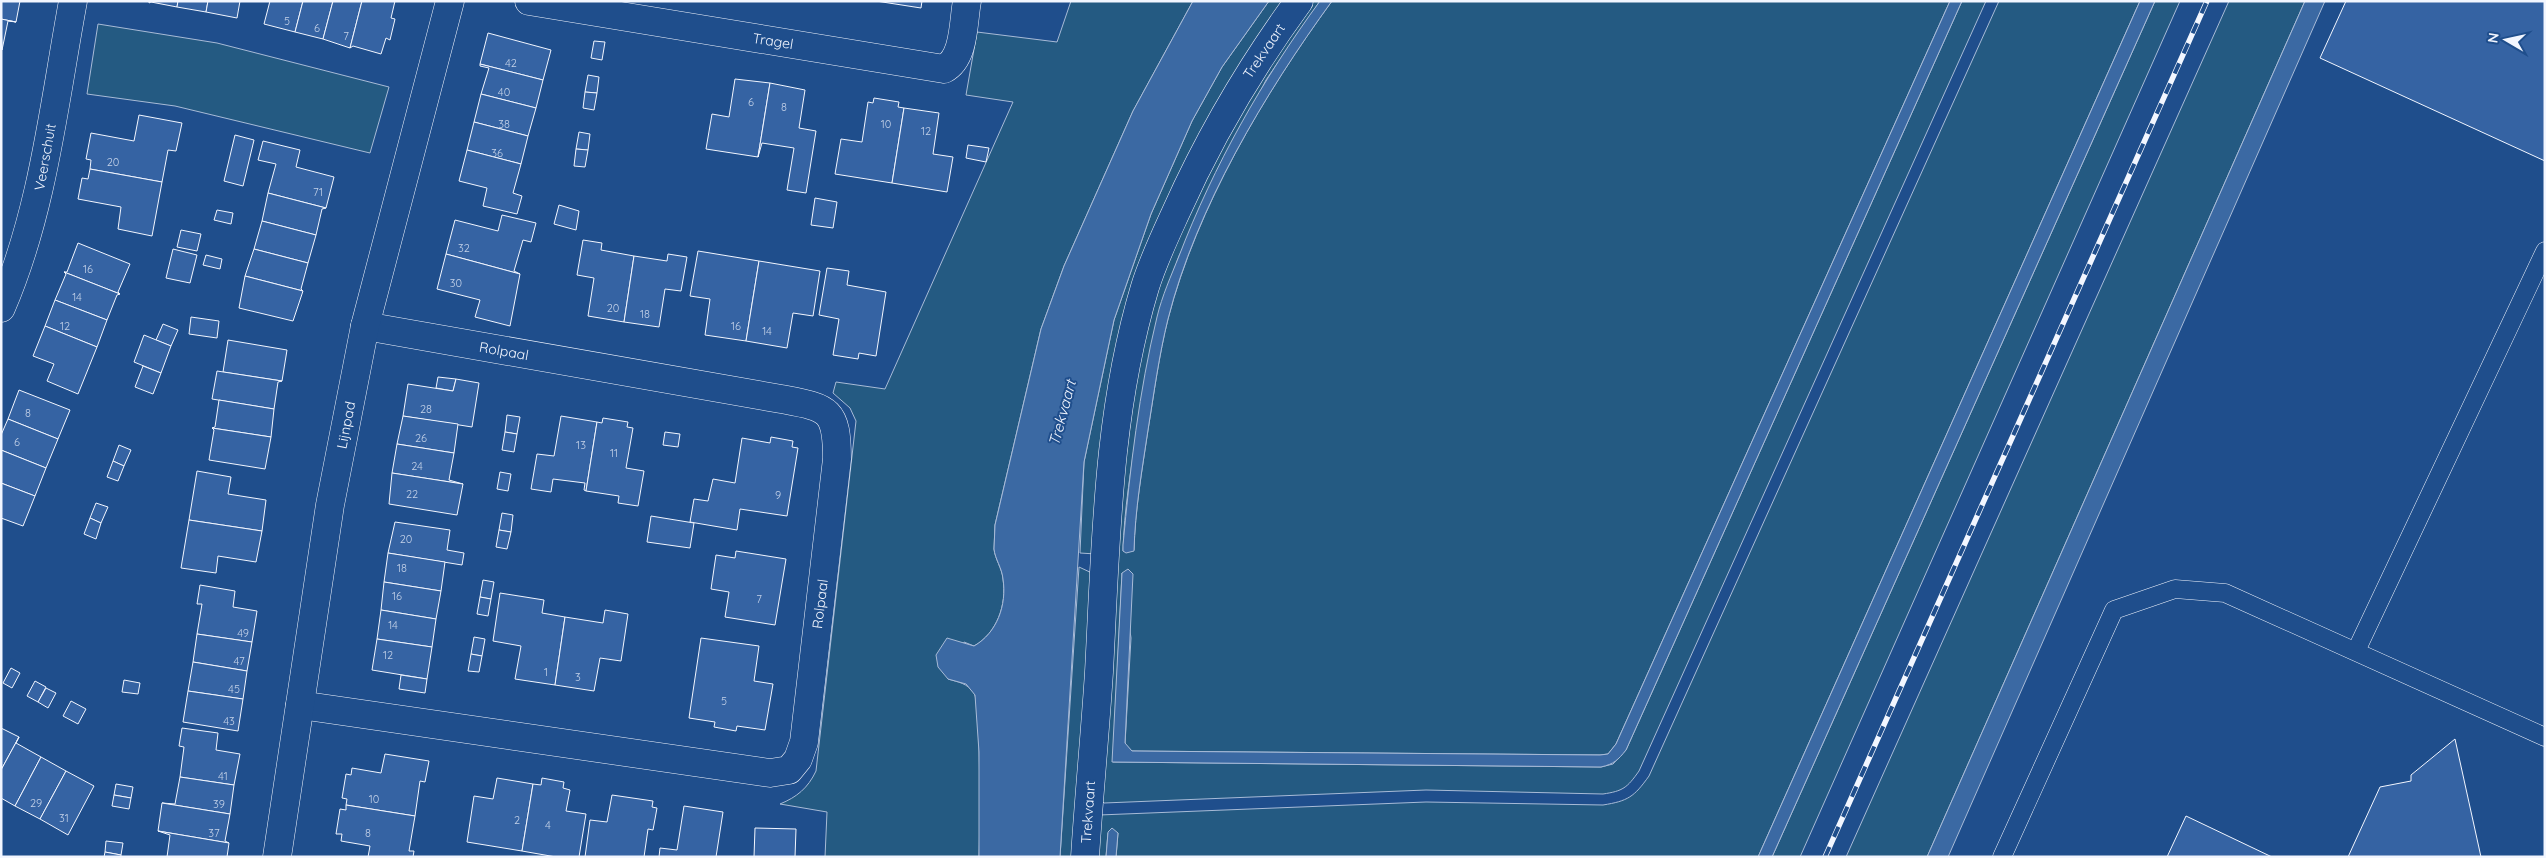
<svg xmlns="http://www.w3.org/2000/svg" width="2546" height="858" font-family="Quicksand,sans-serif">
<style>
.green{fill:#245a82;stroke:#a8bbd7}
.water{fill:#3b69a3;stroke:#a8bbd7}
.building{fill:#3563a3;stroke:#f2f6ff}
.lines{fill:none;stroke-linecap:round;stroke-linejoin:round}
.service-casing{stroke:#f2f6ff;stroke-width:19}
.minor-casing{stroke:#f2f6ff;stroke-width:29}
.service{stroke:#1f4e8c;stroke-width:18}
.minor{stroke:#1f4e8c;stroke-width:28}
.rail-casing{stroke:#f2f6ff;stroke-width:5.5}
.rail{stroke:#1f4e8c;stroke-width:4;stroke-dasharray:11;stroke-linecap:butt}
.labels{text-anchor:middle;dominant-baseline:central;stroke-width:4;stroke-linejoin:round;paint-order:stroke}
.number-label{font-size:11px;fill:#c3d1e8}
.street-label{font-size:14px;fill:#f2f6ff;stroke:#1f4e8c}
.water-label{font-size:15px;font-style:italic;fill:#f2f6ff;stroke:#1f4e8c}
</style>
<rect width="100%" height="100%" fill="#1f4e8c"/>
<g class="green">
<path d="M1071 1H1193L1133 111 1064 266 1041 329 995 525C995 533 994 541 994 549 995 559 1002 568 1003 579 1007 605 997 633 974 646L964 642 948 679C958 682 967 683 974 693 981 704 980 836 979 857H825L827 812 780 804C797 797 808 788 816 771L856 421 850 408 833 393 836 382 885 389 1013 102 966 95 977 32 1057 42Z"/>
<path d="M1269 1H1288L1152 244 1096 554 1080 553 1084 462 1114 320 1151 214 1192 121 1222 67Z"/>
<path d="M1309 1H1320L1266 80 1179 256C1156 316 1147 367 1137 429 1131 470 1124 510 1123 551L1134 550C1135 510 1142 470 1148 430 1154 393 1159 355 1168 319 1197 207 1264 94 1332 1H1950L1616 744 1608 754 1600 755 1132 751 1125 744 1131 638 1122 573 1113 762 1601 767 1613 764 1626 750 1962 1H1986L1639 771C1627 788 1623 791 1603 794L1426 790 1104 803 1100 799 1112 565 1143 324 1194 191Z"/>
<path d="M1999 1H2140L1758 857H1116L1118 833H1108L1106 857H1093L1099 815 1426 802 1603 805C1628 801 1634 797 1649 776Z"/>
<path d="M2155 1H2180L1800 857H1772Z"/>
<path d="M2229 1H2305L1927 857H1846Z"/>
<path d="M98 24 217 43 389 87 370 153 175 106 87 94Z"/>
<path d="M1079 567 1094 574 1076 857H1060Z"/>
</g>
<g class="water">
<path d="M1193 1H1269L1222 67 1192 121 1151 214 1114 320 1084 462 1060 857H979V752L975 695 966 684 948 679 938 667 936 655 947 638 974 646C997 633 1007 605 1003 579 1002 568 995 559 994 549 994 541 995 533 995 525L1041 329 1064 266 1133 111Z"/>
<path d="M1320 1H1332C1265 93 1196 208 1168 319 1159 355 1154 393 1148 430 1142 470 1135 510 1134 551L1126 553 1123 551V545C1130 469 1139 391 1157 317 1162 296 1171 276 1179 256 1214 165 1262 80 1320 1Z"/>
<path d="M1950 1H1962L1626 750C1618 760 1614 764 1601 767L1112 762 1122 573 1128 569 1133 574 1125 743 1132 751 1600 755 1608 754 1616 744Z"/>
<path d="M2140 1H2155L1772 857H1758Z"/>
<path d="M2305 1H2325L1948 857H1927Z"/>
<path d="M1112 828 1118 833 1116 857H1106L1108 832Z"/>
</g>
<g class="building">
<path d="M1 1H20L16 22 1 19Z"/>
<path d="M149 1H178L177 7 151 2 149 3Z"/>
<path d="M178 1H208L206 12 177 7Z"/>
<path d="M208 1H240L237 18 206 12Z"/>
<path d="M270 1H303L295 32 264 24Z"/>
<path d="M303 1H333L323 39 295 32Z"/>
<path d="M333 1H362L350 48 323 39Z"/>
<path d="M362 1H395L391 18 395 19 390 40 386 38 381 54 353 46 350 48Z"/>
<path d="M876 1H922L921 8Z"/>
<path d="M2346 1H2545V161L2320 58Z"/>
<path d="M1 19 16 22 8 21 2 50Z"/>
<path d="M488 33 551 50 543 80 480 64Z"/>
<path d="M594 41 605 42 602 60 591 58Z"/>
<path d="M480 64 543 80 536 108 481 94 489 68 480 66Z"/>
<path d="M588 75 599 77 597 93 585 92Z"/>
<path d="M735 79 770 83 758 157 706 149 712 114 729 117Z"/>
<path d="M770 83 805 90 799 128 816 131 806 193 787 190 794 148 762 143 758 157Z"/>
<path d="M585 92 597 93 594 110 583 108Z"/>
<path d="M481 94 536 108 528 136 474 122Z"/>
<path d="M874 98 899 102 898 107 904 108 892 183 835 174 841 139 862 142 868 102 873 103Z"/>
<path d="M904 108 939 113 933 154 953 157 947 192 892 183Z"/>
<path d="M139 115 182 123 176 151 168 150 162 182 90 169 91 160 86 159 91 133 134 141Z"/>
<path d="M474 122 528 136 521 164 467 150Z"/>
<path d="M579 132 590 134 588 150 576 149Z"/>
<path d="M235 135 254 140 243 186 224 181Z"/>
<path d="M263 141 300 150 296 167 334 177 326 208 268 193 276 164 258 160Z"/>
<path d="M968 145 989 148 986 162 966 158Z"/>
<path d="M576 149 588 150 585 167 574 166Z"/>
<path d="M467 150 521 164 513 193 522 196 517 214 483 206 487 188 459 181Z"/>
<path d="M90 169 162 182 152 236 118 229 121 207 78 199 82 178 88 179Z"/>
<path d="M268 193 326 208 322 209 316 235 262 221Z"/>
<path d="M815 198 837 202 833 228 811 225Z"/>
<path d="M559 205 579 211 576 230 554 224Z"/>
<path d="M217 210 233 213 231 224 214 220Z"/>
<path d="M502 215 536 223 531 242 523 240 514 271 520 274 446 254 455 220 498 231Z"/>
<path d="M262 221 316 235 308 263 254 249Z"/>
<path d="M181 230 201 234 197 251 177 247Z"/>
<path d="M583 240 602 243 601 250 634 256 624 322 588 316 594 278 577 275Z"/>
<path d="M78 243 130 264 118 292 120 294 64 272H67Z"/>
<path d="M173 249 197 255 190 283 166 278Z"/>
<path d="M254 249 308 263 301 289 303 291 245 276Z"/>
<path d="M698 251 759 261 746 341 705 335 710 299 690 296Z"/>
<path d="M446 254 520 274 510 326 475 317 480 300 437 289Z"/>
<path d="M668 254 687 257 681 291 665 289 659 327 624 322 634 256 667 261Z"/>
<path d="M206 255 222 259 220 269 203 265Z"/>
<path d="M759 261 820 271 813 316 793 313 787 348 746 341Z"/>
<path d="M827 268 849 271 847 285 886 292 876 356 859 353 858 359 833 355 839 319 819 315Z"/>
<path d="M64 272 120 294 117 295 107 320 55 300 66 274Z"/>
<path d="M245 276 303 291 293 321 239 308Z"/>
<path d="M55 300 107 320 97 347 45 326Z"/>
<path d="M191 317 219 321 217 338 189 334Z"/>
<path d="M163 324 178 330 171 346 156 340Z"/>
<path d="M45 326 97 347 78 394 47 381 54 364 33 356Z"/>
<path d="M144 335 171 346 161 373 134 362Z"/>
<path d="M228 340 287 350 282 381 223 372Z"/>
<path d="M143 366 161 373 153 394 135 387Z"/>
<path d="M217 371 282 381 278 382 274 409 212 399Z"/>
<path d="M438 377 456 379 453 391 436 388Z"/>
<path d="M456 379 479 383 472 427 403 416 408 384 453 391Z"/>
<path d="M19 390 70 410 58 439 8 419Z"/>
<path d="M219 400 274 409 271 437 212 428 215 427Z"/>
<path d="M507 415 520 417 517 434 505 432Z"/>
<path d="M403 416 458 424 454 453 397 444Z"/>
<path d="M561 416 597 422 586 491 584 490 585 483 553 479 551 492 531 489 537 454 554 456Z"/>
<path d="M603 418 628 422 627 427 633 428 626 468 644 471 638 506 618 503 619 496 586 491 597 422 602 423Z"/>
<path d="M8 419 58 439 46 468 1 450V435Z"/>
<path d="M212 428 271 437 265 469 209 460 214 430Z"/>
<path d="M505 432 517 434 514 452 502 450Z"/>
<path d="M665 432 680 434 678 447 663 445Z"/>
<path d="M771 437 793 441 792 447 798 448 787 516 740 509 737 530 690 522 694 499 708 501 713 479 735 483 742 438 770 443Z"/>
<path d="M397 444 454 453 449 480 463 484 392 473Z"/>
<path d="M119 445 131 450 124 466 113 461Z"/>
<path d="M1 450 46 468 35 496 1 483Z"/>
<path d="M113 461 124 466 118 481 107 477Z"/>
<path d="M197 471 231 477 228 494 266 500 262 531 189 520Z"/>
<path d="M500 472 511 474 508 491 497 489Z"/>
<path d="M392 473 463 484 457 515 389 504Z"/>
<path d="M1 483 35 496 23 526 1 518Z"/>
<path d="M96 503 108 507 101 523 90 518Z"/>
<path d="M502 513 513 515 511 532 499 530Z"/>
<path d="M651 516 694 523 690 548 647 542Z"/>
<path d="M90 518 101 523 96 539 84 534Z"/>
<path d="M189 520 262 531 256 562 218 556 216 573 181 568Z"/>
<path d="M395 522 450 530 447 550 464 553 462 565 388 553Z"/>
<path d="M499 530 511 532 507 549 496 547Z"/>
<path d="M736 551 786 559 775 625 725 617 729 592 711 589 716 555 735 558Z"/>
<path d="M388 553 445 562 441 591 384 582Z"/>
<path d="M483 580 494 582 491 599 480 597Z"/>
<path d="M384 582 441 591 436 619 381 610Z"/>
<path d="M200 585 235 591 233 607 257 611 252 642 197 634 202 604H197Z"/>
<path d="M500 593 544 600 542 613 565 617 555 685 515 679 521 646 493 641Z"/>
<path d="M480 597 491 599 488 616 477 614Z"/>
<path d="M381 610 436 619 432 647 377 639Z"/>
<path d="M605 610 628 614 621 661 600 658 594 691 555 685 565 617 603 623Z"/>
<path d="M197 634 252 642 247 671 193 662Z"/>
<path d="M474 637 485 639 482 656 471 654Z"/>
<path d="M701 638 759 646 754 681 773 684 765 730 737 726 736 731 714 727 715 722 689 718Z"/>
<path d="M377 639 432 647 427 679 372 670Z"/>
<path d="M471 654 482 656 479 672 468 671Z"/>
<path d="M193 662 247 671 243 699 188 691Z"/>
<path d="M11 668 20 673 12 688 3 683Z"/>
<path d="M401 675 427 679 425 693 399 689Z"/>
<path d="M124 680 140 683 138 694 122 692Z"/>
<path d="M35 681 46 687 38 702 27 696Z"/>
<path d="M46 688 56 693 48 708 38 702Z"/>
<path d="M188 691 243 699 238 731 183 722Z"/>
<path d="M71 701 86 709 78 724 63 716Z"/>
<path d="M1 728 19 737 1 770Z"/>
<path d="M182 728 218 733 216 750 240 754 234 785 180 777 184 747 179 746Z"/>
<path d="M19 737 16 743 41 757 15 806 1 798V770Z"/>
<path d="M2455 739 2481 857H2348L2380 787 2411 781V775Z"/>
<path d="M385 754 429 761 425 782 420 781 415 816 346 805 347 799 342 798 346 774 351 775 352 768 381 773Z"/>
<path d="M41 757 66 771 40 819 15 806Z"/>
<path d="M66 771 94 786 68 835 40 819Z"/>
<path d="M180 777 234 785 230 814 162 803 175 804Z"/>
<path d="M497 778 533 784 522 851 467 842 474 796 493 799Z"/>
<path d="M542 778 564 782 563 788 570 790 566 811 586 814 579 857H556L522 851 533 784 541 785Z"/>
<path d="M116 784 133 787 131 798 114 795Z"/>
<path d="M114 795 131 798 129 809 112 806Z"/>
<path d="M612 795 653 801 652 807 657 808 653 830 648 829 644 857H585L590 820 607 822Z"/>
<path d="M162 803 230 814 225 841 229 843 158 831Z"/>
<path d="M346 805 415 816 409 851H414L413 857H368L370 846 341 841 342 834H336L340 809 346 810Z"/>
<path d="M684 806 723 812 716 857H659L660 848 677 850Z"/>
<path d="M2186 816 2272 857H2167Z"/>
<path d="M755 828 796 829 795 857H754Z"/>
<path d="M158 831 229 843 227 857H167L170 835Z"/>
<path d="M106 841 123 843 121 855 105 852Z"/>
<path d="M105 852 121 855V857H104Z"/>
</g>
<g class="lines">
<g class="service-casing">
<g id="service">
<path d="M2356 651 2545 251"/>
<path d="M2002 857 2114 610 2175 589 2225 593 2545 737"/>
</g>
</g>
<g class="minor-casing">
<g id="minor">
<path d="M529 1 944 69C965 58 963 22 967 1"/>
<path d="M1 308C43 211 54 104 73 1"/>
<path d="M300 705 770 773 789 770 798 759 804 742 837 459C837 408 828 408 781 399L365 326"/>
<path d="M277 857 330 505 365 326 450 1"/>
<path d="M1085 857C1089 795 1095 734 1099 672 1106 542 1107 413 1145 287 1153 261 1165 236 1176 212 1210 136 1250 68 1299 1"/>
</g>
</g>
<use href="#service" class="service"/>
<use href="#minor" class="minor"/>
<g class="rail-casing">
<path id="rail" d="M1825 857 2207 1"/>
</g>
<use href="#rail" class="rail"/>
</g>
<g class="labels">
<g class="number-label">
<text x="287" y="21">5</text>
<text x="317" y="28">6</text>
<text x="346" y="36">7</text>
<text x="511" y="63">42</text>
<text x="504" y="92">40</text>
<text x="751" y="102">6</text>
<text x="784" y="107">8</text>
<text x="504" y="124">38</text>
<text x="886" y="124">10</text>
<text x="926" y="131">12</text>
<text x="497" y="153">36</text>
<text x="113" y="162">20</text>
<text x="318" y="192">71</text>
<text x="464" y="248">32</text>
<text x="88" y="269">16</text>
<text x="456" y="283">30</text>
<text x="77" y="297">14</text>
<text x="613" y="308">20</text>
<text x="645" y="314">18</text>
<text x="65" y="326">12</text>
<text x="736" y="326">16</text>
<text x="767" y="331">14</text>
<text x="426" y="409">28</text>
<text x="28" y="413">8</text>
<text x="421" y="438">26</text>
<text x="17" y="442">6</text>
<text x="581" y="445">13</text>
<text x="614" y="453">11</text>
<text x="417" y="466">24</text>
<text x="412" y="494">22</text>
<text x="778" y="495">9</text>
<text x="406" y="539">20</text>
<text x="402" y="568">18</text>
<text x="397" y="596">16</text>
<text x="759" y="599">7</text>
<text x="393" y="625">14</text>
<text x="243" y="633">49</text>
<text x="388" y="655">12</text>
<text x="239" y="661">47</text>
<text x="546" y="672">1</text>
<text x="578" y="677">3</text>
<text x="234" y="689">45</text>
<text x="724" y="701">5</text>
<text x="229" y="721">43</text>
<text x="223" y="776">41</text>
<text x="374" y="799">10</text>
<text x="36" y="803">29</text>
<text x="219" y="804">39</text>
<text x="64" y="818">31</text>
<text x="517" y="820">2</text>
<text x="548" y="825">4</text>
<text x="214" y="833">37</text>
<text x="368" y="833">8</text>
</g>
<g class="street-label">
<text transform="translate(773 41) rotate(9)">Tragel</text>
<text transform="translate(1264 51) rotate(-56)">Trekvaart</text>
<text transform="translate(45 157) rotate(-80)">Veerschuit</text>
<text transform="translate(504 351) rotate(10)">Rolpaal</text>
<text transform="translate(346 425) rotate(-79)">Lijnpad</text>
<text transform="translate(820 604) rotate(-83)">Rolpaal</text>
<text transform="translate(1088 812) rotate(-86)">Trekvaart</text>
</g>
<g class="water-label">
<text transform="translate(1062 413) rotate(-75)">Trekvaart</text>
</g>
</g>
<rect width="2546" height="858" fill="none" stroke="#f2f6ff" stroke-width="5"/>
<g transform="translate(2506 40) rotate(279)" stroke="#1f4e8c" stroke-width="4" paint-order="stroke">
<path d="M0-4L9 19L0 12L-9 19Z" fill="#f2f6ff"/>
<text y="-8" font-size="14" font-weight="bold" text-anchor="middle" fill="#f2f6ff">N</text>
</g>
</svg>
